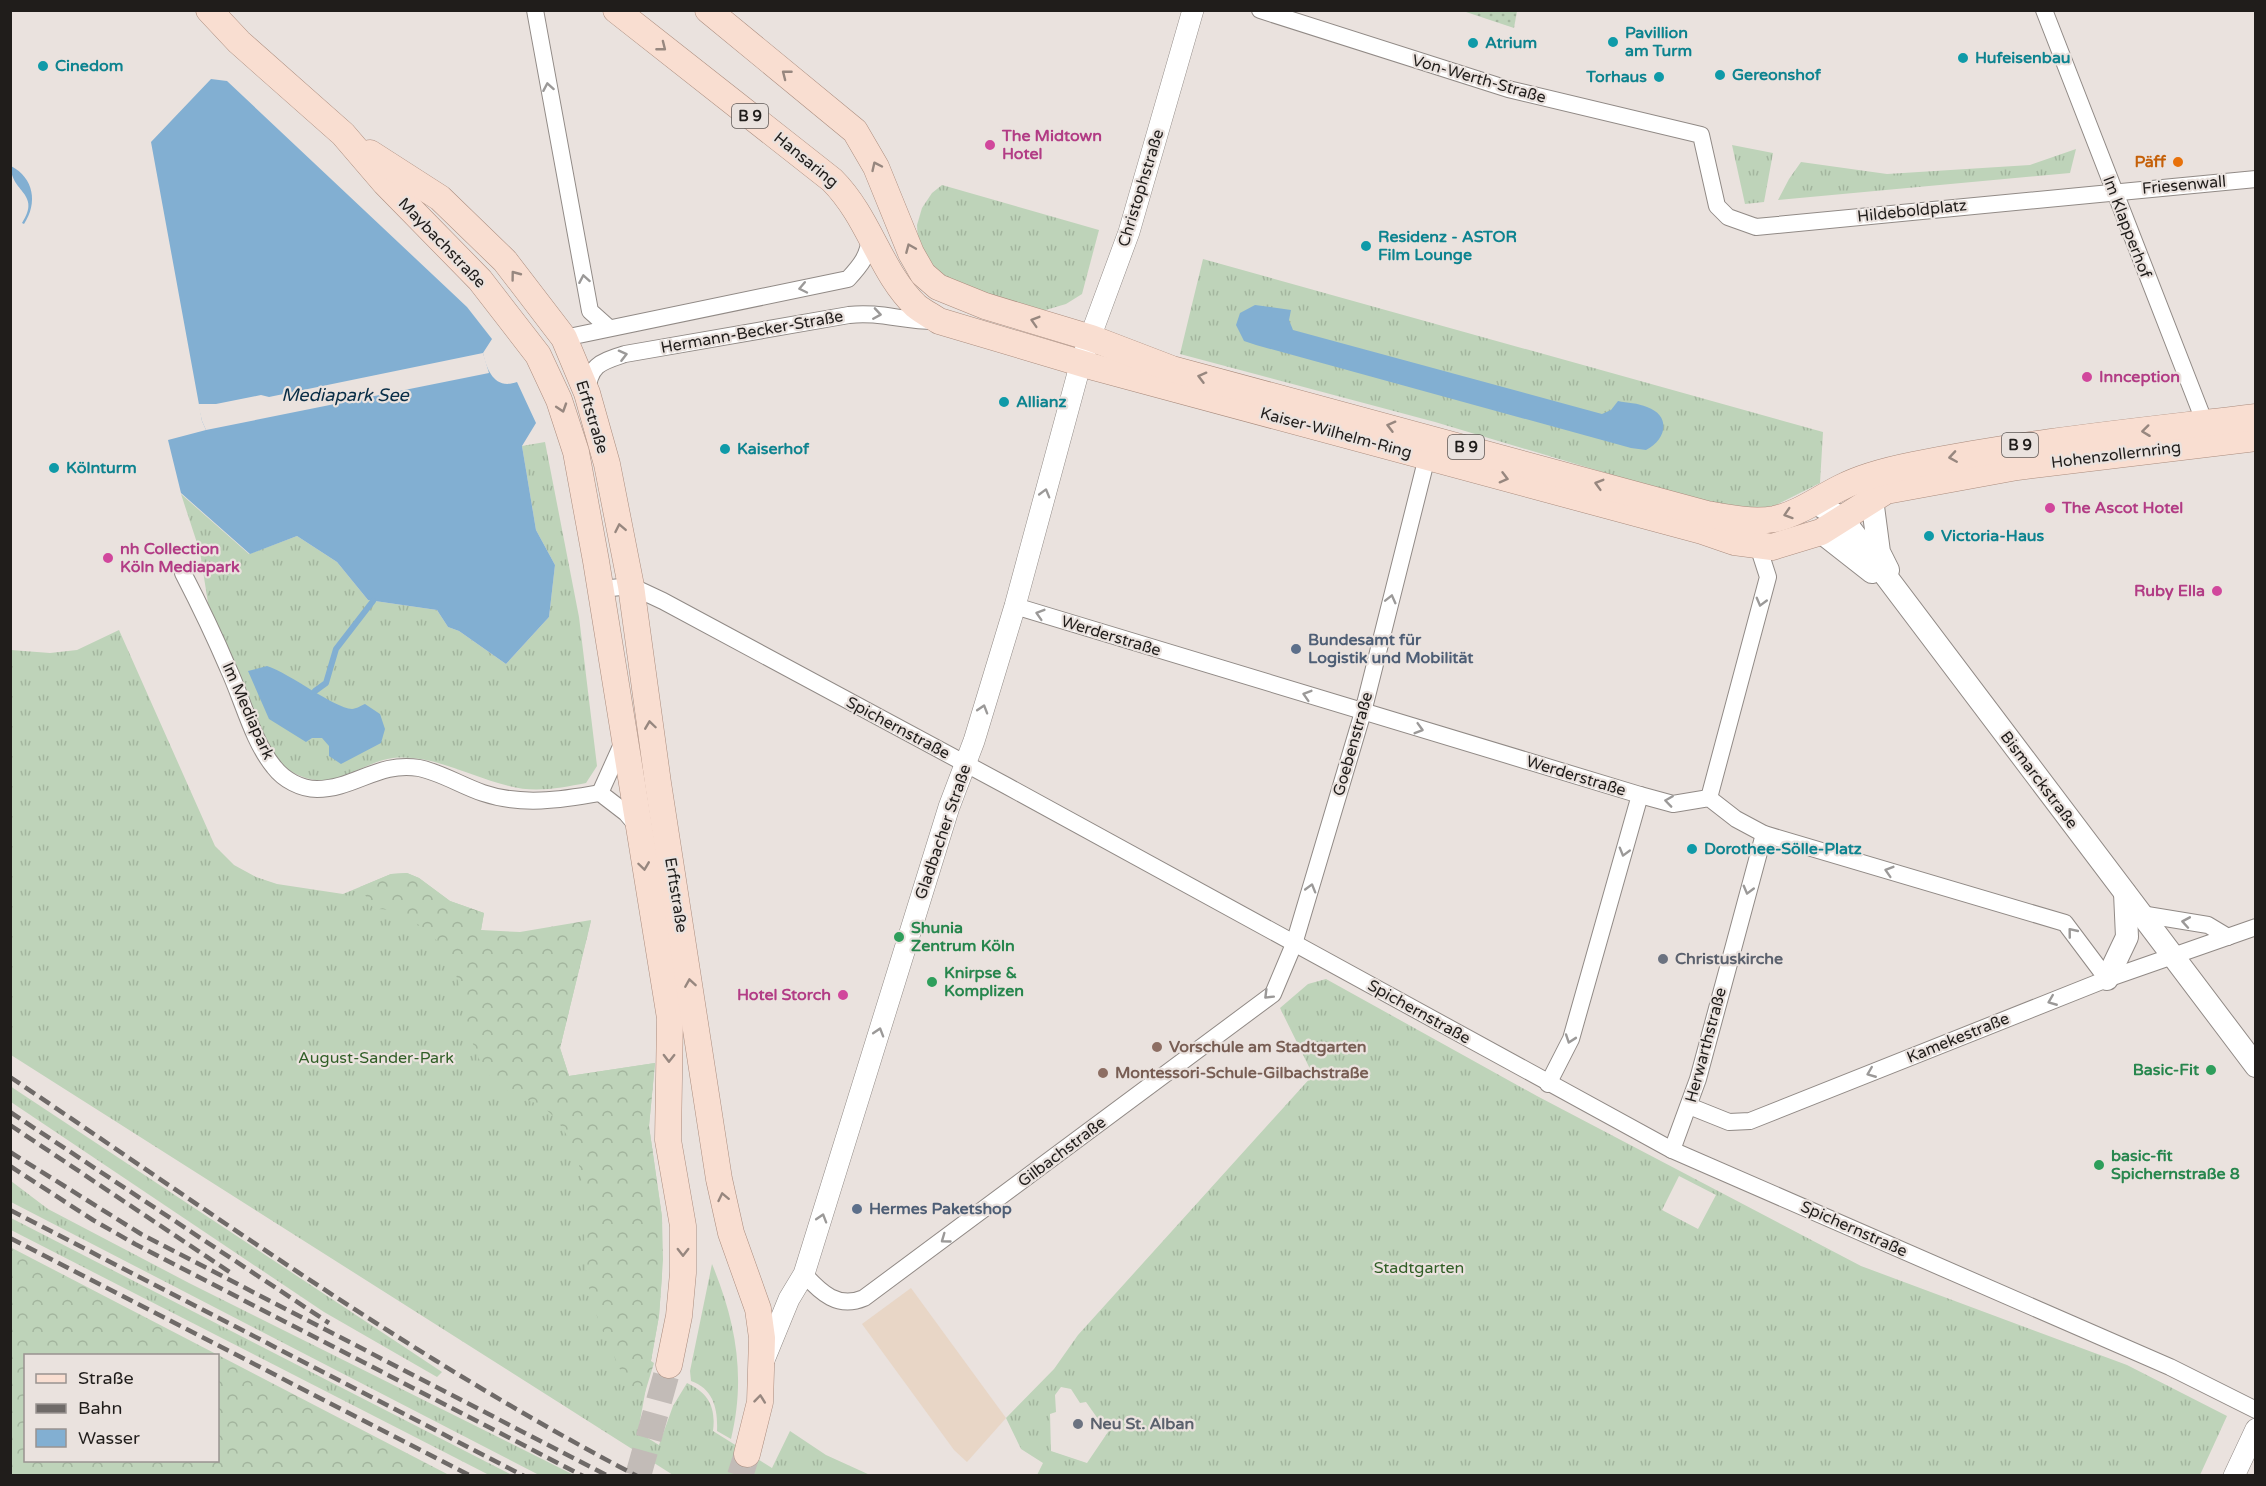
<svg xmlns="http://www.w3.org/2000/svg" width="2266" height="1486" font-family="'Varela Round',sans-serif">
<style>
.industrial{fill:#e8d6c6}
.grass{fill:url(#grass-tufts);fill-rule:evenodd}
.forest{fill:url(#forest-crowns);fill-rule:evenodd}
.garden{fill:url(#garden-dots)}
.water{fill:#82afd2}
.pier{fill:#eae2de}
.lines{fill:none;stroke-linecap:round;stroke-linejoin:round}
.stream{stroke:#82afd2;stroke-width:6}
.primary-tunnel{stroke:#c2bbb7;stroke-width:26;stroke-dasharray:26 13;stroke-linecap:butt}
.minor-casing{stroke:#918a86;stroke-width:18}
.tertiary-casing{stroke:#918a86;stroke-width:22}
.secondary-casing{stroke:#918a86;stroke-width:24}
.primary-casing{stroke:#aa8c7e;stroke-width:27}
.minor{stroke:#fff;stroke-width:16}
.tertiary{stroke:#fff;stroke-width:21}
.secondary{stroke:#fff;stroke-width:22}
.primary{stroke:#f9ded1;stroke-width:26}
.rail{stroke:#6f6a68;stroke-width:4.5;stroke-dasharray:12 6;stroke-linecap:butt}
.oneway{stroke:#97877f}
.oneway2{stroke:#9b9998}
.culture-dot{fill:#0f9aa8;stroke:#eae2de;stroke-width:2}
.hotel-dot{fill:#d1479c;stroke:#eae2de;stroke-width:2}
.food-dot{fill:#e8710a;stroke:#eae2de;stroke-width:2}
.service-dot{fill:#5c6f8a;stroke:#eae2de;stroke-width:2}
.leisure-dot{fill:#2e9e5b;stroke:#eae2de;stroke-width:2}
.worship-dot{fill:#6b7280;stroke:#eae2de;stroke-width:2}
.education-dot{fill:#8d6e63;stroke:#eae2de;stroke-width:2}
.labels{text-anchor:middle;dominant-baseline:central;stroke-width:4.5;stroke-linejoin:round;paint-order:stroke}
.shield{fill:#eae2de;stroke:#5d5856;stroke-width:1.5}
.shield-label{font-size:15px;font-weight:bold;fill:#201d1b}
.culture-label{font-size:16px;font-weight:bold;fill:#0d838f;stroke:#eae2de;text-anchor:start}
.street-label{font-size:16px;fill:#201d1b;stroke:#eae2de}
.hotel-label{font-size:16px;font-weight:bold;fill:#b23c85;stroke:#eae2de;text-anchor:start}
.food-label{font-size:16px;font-weight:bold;fill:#c56008;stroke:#eae2de;text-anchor:end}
.service-label{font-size:16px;font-weight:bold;fill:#4e5e75;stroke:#eae2de;text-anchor:start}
.leisure-label{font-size:16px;font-weight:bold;fill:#27864d;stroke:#eae2de;text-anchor:start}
.worship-label{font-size:16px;font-weight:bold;fill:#5b616d;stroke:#eae2de;text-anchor:start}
.education-label{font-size:16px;font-weight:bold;fill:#785e54;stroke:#eae2de;text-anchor:start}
.park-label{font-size:16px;fill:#305e26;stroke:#eae2de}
.water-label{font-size:18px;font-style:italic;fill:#082d46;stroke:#eae2de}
</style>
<defs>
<pattern id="grass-tufts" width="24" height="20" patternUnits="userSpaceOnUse" patternTransform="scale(1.5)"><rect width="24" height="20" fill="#bed3b9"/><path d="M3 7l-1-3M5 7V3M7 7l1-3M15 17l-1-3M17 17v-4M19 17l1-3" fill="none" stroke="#a3b59e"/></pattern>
<pattern id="forest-crowns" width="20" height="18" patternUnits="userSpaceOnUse" patternTransform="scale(1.5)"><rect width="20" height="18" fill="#bed3b9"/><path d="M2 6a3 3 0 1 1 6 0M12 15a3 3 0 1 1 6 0" fill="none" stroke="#a3b59e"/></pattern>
<pattern id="garden-dots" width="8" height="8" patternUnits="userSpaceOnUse" patternTransform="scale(1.5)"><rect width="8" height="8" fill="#bed3b9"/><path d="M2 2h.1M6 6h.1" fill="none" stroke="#a3b59e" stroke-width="1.8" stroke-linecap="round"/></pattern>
</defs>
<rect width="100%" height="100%" fill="#eae2de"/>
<path class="industrial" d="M911 1288 1006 1418 967 1462 954 1450 862 1324Z"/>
<g class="grass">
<path d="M1732 145 1773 153 1764 202 1745 204Z"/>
<path d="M2076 149 2070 173 1778 200 1789 179 1801 162 1887 174 2030 165Z"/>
<path d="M942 185 1099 230 1082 294 1066 304 1042 311 963 290 937 275 918 240 917 225 922 208 932 193Z"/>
<path d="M1203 259 1823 432 1820 483 1772 507 1756 511 1700 501 1435 422 1180 354Z"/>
<path d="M545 442 579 617 597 766 586 783C561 788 534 793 509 786 471 777 433 754 393 758 363 762 337 788 306 778 286 772 276 760 266 743L208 603 200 552 181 494 249 554 297 536 337 562 368 600 437 610 448 627 459 631 506 664 549 617 555 565 536 530 522 446Z"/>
<path d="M119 630 215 846 234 865 256 877 277 884 343 894 391 874 407 873 419 878 450 901 484 913 481 930C516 939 556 927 591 921L560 1048 569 1076 655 1063 649 1126 662 1217V1276L659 1316 638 1432 659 1445 673 1406 687 1383C709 1393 716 1408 713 1431L772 1468 790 1431 826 1455 870 1475H673L11 1055V650L50 653 77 650Z"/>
<path d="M1326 979 1537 1096 1861 1266 2127 1365 2227 1416 2200 1475H1037L1043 1463 1021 1449 1006 1418 1054 1369 1078 1335 1313 1075 1280 1008 1308 984ZM1679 1176 1716 1195 1698 1229 1662 1210ZM1061 1387 1071 1389 1080 1403 1086 1402 1098 1419 1105 1423 1108 1432 1087 1463 1051 1451 1050 1414 1056 1412 1055 1395Z"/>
<path d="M10 1086 442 1372 437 1377 324 1312 11 1102Z"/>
<path d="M11 1181 48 1209 189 1283 574 1475H539L11 1202Z"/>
<path d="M10 1218H11L512 1475H489L11 1230Z"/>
<path d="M712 1264C736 1322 746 1377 731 1439L717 1431C718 1410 714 1389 691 1381L690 1371Z"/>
</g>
<g class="forest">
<path d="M407 873 419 878 450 901 484 913 481 930 520 932 591 920 560 1048 569 1076 655 1063 649 1126 662 1217 663 1260 659 1316 651 1361 654 1363 643 1399C629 1391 621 1372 615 1358 599 1326 587 1294 585 1258 583 1222 588 1184 574 1150 567 1134 557 1116 542 1107 524 1096 506 1095 491 1078 452 1029 478 967 419 925 404 915 393 908 374 909L360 887 391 874Z"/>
<path d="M10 1247 449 1475H11ZM26 1356H218V1460H26Z"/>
</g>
<path class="garden" d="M1463 11H1517L1514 28Z"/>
<g class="water">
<path d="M211 79 227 81 467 307 492 339 483 353C487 371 495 390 517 382L536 423 522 446 536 530 555 565 549 617 506 664 459 631 448 627 437 610 368 600 337 562 297 536 250 554 181 493 168 440 206 430 202 421 151 142Z"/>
<path d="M11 166C34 178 38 203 24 224L22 223C42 193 10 192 11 166Z"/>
<path d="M1255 305 1291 310 1289 320 1293 330 1602 414 1611 410 1618 401C1627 403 1638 403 1647 407 1672 416 1666 440 1646 450L1631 448 1256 345 1244 341 1236 325 1240 313Z"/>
<path d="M267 666C291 674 334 708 352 709 356 709 362 705 365 704L380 714 385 729 381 743 341 764 329 756V746L322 738H312L306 742 269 719 248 671Z"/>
</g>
<path class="pier" d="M483 353 489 373 206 430 202 421 198 404H216L261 395 269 397Z"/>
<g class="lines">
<path class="stream" d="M315 691 326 683 336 649 373 601"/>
<g class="primary-tunnel">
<path d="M638 1476 669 1365"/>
<path d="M740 1476 747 1454"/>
</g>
<g class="minor-casing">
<g id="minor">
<path d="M535 10 590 311 609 328"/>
<path d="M1260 10 1508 89 1701 135 1717 206 1728 217 1756 227 2256 179"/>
<path d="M2044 10 2208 431"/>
<path d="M564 338 848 279C861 265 869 255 870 236"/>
<path d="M587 392C590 364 601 362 625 354L849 315C879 311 907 322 937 321"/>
<path d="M183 573C199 604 214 635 228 668 243 700 252 740 274 767 284 780 301 789 317 789 354 789 379 761 419 768 440 772 462 786 483 793 521 806 561 800 600 793L626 813 637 826"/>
<path d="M601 589 631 586 663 601 1007 786 1672 1150 2170 1367 2256 1410"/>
<path d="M1015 606 1640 795 1673 804 1709 798 1736 819 1764 834 2065 923 2107 979"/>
<path d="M600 793 623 742"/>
<path d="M1709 798 1768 577 1758 546"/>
<path d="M2141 914 2208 925 2228 937"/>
<path d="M1548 1084 1571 1039 1640 795"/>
<path d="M1689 1106 1729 1122 1750 1121 2107 979 2256 927"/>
<path d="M1672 1150 1698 1079 1764 834"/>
<path d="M804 1274C821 1293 838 1309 864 1298L1273 994 1294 944 1363 712 1429 449"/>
</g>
</g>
<g class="tertiary-casing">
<g id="tertiary">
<path d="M764 1360 789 1299 804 1274 949 807 974 741 1015 606 1081 362 1129 232 1193 10"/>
<path d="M2234 1476 2256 1429"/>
</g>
</g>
<g class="secondary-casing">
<g id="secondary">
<path d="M1872 499 1879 552 1888 570"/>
<path d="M1815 503 1842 518 2256 1066"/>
<path d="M1821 532 1872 572"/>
<path d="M2107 979 2127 937 2125 893"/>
</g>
</g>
<g class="primary-casing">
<g id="primary">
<path d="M209 10 239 42 343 134 385 183 480 280 538 355 559 400 576 452 596 561 670 1018 668 1140 683 1226V1273L679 1316 669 1365"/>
<path d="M616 10 832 180C870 218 880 272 916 306 923 312 932 316 939 321L1097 368 1702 531 1734 542 1772 547 1821 532 1886 491 2017 467 2256 438"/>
<path d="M708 10 855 131 876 167 911 253 923 274 938 287 985 306 1091 338 1172 369 1707 514C1729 518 1753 523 1775 519 1800 513 1818 499 1840 488 1863 476 1888 470 1913 465 2026 442 2141 431 2256 417"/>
<path d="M370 153 440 198 505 261 564 338 587 393 607 464 631 586 658 783 719 1179 731 1233 758 1309 762 1338 760 1402 747 1454"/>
</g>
</g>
<use href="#minor" class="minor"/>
<use href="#tertiary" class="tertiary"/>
<use href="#secondary" class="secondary"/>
<use href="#primary" class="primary"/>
<g class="rail">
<path d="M10 1077C216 1216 417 1361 637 1476"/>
<path d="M10 1112 329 1323"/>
<path d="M10 1125 231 1273"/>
<path d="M10 1152 141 1234 608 1476"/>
<path d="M10 1166 93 1220 135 1244 583 1476"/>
<path d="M10 1210 524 1476"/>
<path d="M10 1238 471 1476"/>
</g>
</g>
<defs><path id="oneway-chevron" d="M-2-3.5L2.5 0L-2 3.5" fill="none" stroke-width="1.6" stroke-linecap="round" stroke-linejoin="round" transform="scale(1.5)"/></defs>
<g class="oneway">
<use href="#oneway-chevron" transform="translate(662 47) rotate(38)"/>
<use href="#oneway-chevron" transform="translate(786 74) rotate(-142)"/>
<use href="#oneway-chevron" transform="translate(876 166) rotate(-115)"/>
<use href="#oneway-chevron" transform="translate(910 248) rotate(-113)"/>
<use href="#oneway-chevron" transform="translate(515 275) rotate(-127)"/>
<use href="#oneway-chevron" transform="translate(1035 321) rotate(-163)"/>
<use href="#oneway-chevron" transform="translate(1202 377) rotate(-165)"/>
<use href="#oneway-chevron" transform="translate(562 408) rotate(72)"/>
<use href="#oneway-chevron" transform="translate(1391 426) rotate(-165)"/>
<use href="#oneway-chevron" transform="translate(2146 431) rotate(173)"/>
<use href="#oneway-chevron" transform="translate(1953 457) rotate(171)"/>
<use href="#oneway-chevron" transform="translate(1504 478) rotate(15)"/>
<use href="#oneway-chevron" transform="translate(1599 484) rotate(-164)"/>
<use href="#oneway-chevron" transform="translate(1788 514) rotate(162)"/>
<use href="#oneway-chevron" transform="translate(620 528) rotate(-101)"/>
<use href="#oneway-chevron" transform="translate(650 725) rotate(-98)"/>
<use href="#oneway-chevron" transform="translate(644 866) rotate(82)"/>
<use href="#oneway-chevron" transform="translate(690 983) rotate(-99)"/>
<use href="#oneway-chevron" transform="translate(669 1058) rotate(91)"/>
<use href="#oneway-chevron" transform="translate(723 1197) rotate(-102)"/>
<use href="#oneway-chevron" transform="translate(683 1252) rotate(90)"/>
<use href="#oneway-chevron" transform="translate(760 1399) rotate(-84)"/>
</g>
<g class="oneway2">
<use href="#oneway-chevron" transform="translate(548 87) rotate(-100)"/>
<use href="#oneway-chevron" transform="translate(584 279) rotate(-100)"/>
<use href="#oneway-chevron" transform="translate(803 288) rotate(168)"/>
<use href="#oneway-chevron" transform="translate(877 314) rotate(9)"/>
<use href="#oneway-chevron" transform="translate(623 355) rotate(-14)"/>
<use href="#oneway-chevron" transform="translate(1045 493) rotate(-74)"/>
<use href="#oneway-chevron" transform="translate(1391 599) rotate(-76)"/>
<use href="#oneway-chevron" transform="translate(1761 602) rotate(105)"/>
<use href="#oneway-chevron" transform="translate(1040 614) rotate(-163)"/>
<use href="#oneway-chevron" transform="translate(1307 695) rotate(-163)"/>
<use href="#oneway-chevron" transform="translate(983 709) rotate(-73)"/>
<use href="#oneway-chevron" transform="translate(1419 729) rotate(16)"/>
<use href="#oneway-chevron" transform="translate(1669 801) rotate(-172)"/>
<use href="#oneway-chevron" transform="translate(1624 852) rotate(106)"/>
<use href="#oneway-chevron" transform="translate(1889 871) rotate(-163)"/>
<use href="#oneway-chevron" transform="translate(1311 888) rotate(-74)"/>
<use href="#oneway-chevron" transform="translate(1748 890) rotate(105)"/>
<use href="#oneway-chevron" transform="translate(2186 922) rotate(-170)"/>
<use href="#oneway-chevron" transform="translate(2072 932) rotate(-129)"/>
<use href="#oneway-chevron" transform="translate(1268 995) rotate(135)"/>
<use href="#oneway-chevron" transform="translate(2052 1001) rotate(158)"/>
<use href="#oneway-chevron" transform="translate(879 1032) rotate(-73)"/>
<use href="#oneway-chevron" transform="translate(1570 1039) rotate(109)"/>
<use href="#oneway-chevron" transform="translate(1871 1073) rotate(158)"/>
<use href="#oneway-chevron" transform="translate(822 1218) rotate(-73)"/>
<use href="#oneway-chevron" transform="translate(945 1239) rotate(144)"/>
</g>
<g class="culture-dot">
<circle cx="1613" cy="42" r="6"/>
<circle cx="1473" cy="43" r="6"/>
<circle cx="1963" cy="58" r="6"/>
<circle cx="43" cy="66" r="6"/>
<circle cx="1720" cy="75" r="6"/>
<circle cx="1659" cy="77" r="6"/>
<circle cx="1366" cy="246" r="6"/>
<circle cx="1004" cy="402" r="6"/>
<circle cx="725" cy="449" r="6"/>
<circle cx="54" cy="468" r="6"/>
<circle cx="1929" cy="536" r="6"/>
<circle cx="1692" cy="849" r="6"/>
</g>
<g class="hotel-dot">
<circle cx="990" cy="145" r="6"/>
<circle cx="2087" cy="377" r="6"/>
<circle cx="2050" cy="508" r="6"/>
<circle cx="108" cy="558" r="6"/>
<circle cx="2217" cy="591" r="6"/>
<circle cx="843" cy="995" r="6"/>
</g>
<circle class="food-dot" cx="2178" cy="162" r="6"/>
<g class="service-dot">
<circle cx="1296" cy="649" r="6"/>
<circle cx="857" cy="1209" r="6"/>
</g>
<g class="leisure-dot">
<circle cx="899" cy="937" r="6"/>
<circle cx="932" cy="982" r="6"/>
<circle cx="2211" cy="1070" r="6"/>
<circle cx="2099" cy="1165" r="6"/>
</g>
<g class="worship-dot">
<circle cx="1663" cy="959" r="6"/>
<circle cx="1078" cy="1424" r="6"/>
</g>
<g class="education-dot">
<circle cx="1157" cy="1047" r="6"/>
<circle cx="1103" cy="1073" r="6"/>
</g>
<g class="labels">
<g class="shield">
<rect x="732" y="104" width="36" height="24" rx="4.5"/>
<rect x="2002" y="433" width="36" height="24" rx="4.5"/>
<rect x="1448" y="435" width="36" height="24" rx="4.5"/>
</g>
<g class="shield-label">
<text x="750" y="116">B 9</text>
<text x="2020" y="445">B 9</text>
<text x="1466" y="447">B 9</text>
</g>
<g class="culture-label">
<text x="1625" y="33">Pavillion<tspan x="1625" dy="18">am Turm</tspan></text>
<text x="1485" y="43">Atrium</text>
<text x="1975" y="58">Hufeisenbau</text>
<text x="55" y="66">Cinedom</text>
<text x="1732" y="75">Gereonshof</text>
<text x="1647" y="77" text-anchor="end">Torhaus</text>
<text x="1378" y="237">Residenz - ASTOR<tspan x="1378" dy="18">Film Lounge</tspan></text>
<text x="1016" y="402">Allianz</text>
<text x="737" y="449">Kaiserhof</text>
<text x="66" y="468">Kölnturm</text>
<text x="1941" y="536">Victoria-Haus</text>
<text x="1704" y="849">Dorothee-Sölle-Platz</text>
</g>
<g class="street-label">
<text transform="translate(1479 79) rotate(16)">Von-Werth-Straße</text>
<text transform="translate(806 160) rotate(39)">Hansaring</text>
<text transform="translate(2184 185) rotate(-5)">Friesenwall</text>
<text transform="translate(1141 188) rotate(-73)">Christophstraße</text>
<text transform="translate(1912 211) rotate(-6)">Hildeboldplatz</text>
<text transform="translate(2127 227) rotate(69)">Im Klapperhof</text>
<text transform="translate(442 243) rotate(46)">Maybachstraße</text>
<text transform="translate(752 332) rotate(-10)">Hermann-Becker-Straße</text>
<text transform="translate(592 417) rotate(73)">Erftstraße</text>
<text transform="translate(1336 433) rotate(15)">Kaiser-Wilhelm-Ring</text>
<text transform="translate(2116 455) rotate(-7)">Hohenzollernring</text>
<text transform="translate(1111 636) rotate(17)">Werderstraße</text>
<text transform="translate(248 711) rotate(66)">Im Mediapark</text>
<text transform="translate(898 728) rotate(28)">Spichernstraße</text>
<text transform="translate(1353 744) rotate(-74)">Goebenstraße</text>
<text transform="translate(1576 776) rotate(17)">Werderstraße</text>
<text transform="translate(2039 780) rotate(53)">Bismarckstraße</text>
<text transform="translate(943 832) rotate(-71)">Gladbacher Straße</text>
<text transform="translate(676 895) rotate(81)">Erftstraße</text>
<text transform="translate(1419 1012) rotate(29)">Spichernstraße</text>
<text transform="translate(1958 1038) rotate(-22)">Kamekestraße</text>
<text transform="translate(1706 1045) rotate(-75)">Herwarthstraße</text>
<text transform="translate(1062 1152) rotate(-37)">Gilbachstraße</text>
<text transform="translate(1854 1229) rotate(24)">Spichernstraße</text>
</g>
<g class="hotel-label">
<text x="1002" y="136">The Midtown<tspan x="1002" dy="18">Hotel</tspan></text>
<text x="2099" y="377">Innception</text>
<text x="2062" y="508">The Ascot Hotel</text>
<text x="120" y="549">nh Collection<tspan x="120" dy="18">Köln Mediapark</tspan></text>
<text x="2205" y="591" text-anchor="end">Ruby Ella</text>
<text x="831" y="995" text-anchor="end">Hotel Storch</text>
</g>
<g class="food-label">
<text x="2166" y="162">Päff</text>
</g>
<g class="service-label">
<text x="1308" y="640">Bundesamt für<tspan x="1308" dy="18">Logistik und Mobilität</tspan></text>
<text x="869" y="1209">Hermes Paketshop</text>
</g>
<g class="leisure-label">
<text x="911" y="928">Shunia<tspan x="911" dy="18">Zentrum Köln</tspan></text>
<text x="944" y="973">Knirpse &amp;<tspan x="944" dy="18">Komplizen</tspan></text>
<text x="2199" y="1070" text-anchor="end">Basic-Fit</text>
<text x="2111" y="1156">basic-fit<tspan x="2111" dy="18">Spichernstraße 8</tspan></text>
</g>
<g class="worship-label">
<text x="1675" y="959">Christuskirche</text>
<text x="1090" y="1424">Neu St. Alban</text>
</g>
<g class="education-label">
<text x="1169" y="1047">Vorschule am Stadtgarten</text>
<text x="1115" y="1073">Montessori-Schule-Gilbachstraße</text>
</g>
<g class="park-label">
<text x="376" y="1058">August-Sander-Park</text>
<text x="1419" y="1268">Stadtgarten</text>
</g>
<g class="water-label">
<text x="345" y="395">Mediapark See</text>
</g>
</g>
<rect width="2266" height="1486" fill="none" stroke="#201d1b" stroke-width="24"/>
<rect x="24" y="1354" width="195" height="108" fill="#eae2de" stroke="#999390" stroke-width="1.5"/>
<rect x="36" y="1374" width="30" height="9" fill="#f9ded1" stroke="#999390" stroke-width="1.5"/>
<text x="78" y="1384" font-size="18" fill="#201d1b">Straße</text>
<rect x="36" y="1404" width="30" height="9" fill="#6f6a68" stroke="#999390" stroke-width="1.5"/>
<text x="78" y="1414" font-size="18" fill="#201d1b">Bahn</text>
<rect x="36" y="1429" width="30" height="18" fill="#82afd2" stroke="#999390" stroke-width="1.5"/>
<text x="78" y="1444" font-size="18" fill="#201d1b">Wasser</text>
</svg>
